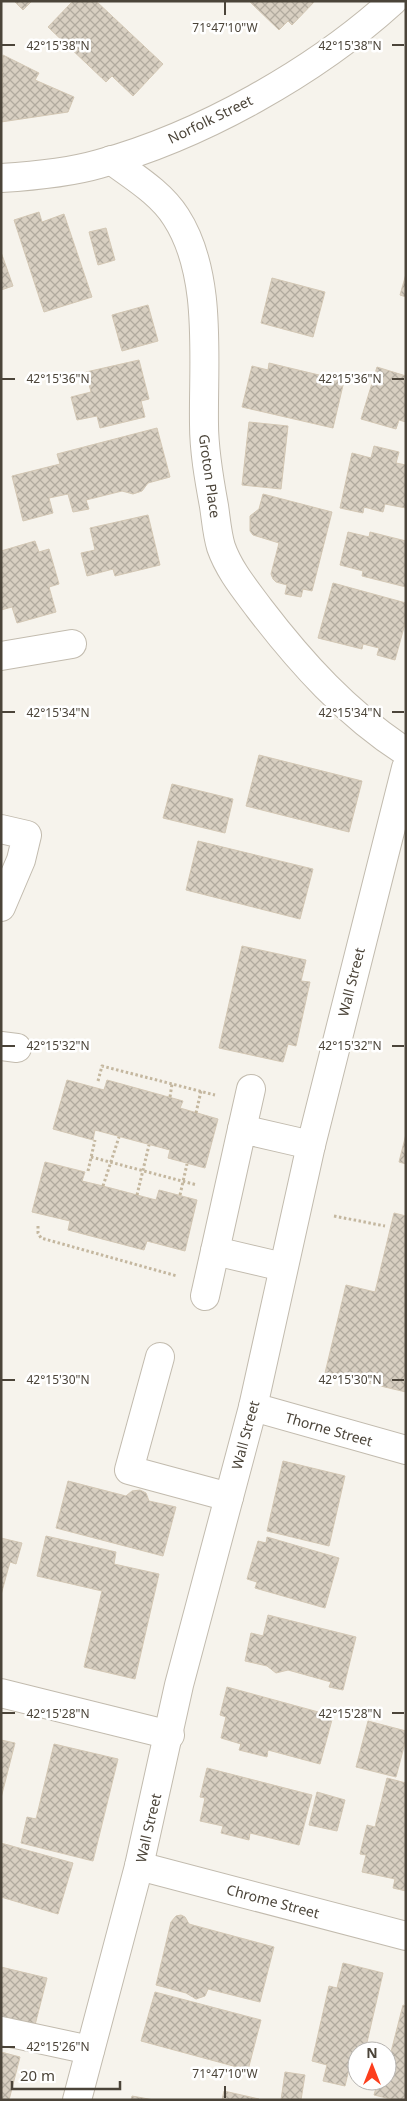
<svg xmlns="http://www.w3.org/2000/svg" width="407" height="2101" font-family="'Noto Sans',sans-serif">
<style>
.building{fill:url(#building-cross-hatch);stroke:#d3c7b4}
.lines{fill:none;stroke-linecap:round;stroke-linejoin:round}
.minor-casing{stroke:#c2bbae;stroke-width:30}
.path{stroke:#c4b79f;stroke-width:3;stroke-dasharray:2.5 2.5;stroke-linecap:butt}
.minor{stroke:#fff;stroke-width:28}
.ticks{fill:none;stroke:#4b4439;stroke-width:2}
.labels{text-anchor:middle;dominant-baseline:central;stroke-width:5;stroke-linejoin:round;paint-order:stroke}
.street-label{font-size:14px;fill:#4b4439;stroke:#fff}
.ticks-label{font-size:12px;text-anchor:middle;fill:#4b4439;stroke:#fff;stroke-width:5;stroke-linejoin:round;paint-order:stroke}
</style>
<defs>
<pattern id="building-cross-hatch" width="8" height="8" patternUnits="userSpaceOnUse" patternTransform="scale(1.25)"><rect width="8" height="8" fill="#d8cfc1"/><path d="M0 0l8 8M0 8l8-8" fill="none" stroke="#b1aa9e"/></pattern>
</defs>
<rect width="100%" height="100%" fill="#f6f3ec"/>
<g class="building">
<path d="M14 1H32L23 10Z"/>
<path d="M73 1H96L163 64 133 96 112 76 106 82 48 27Z"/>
<path d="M249 1H315L292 25 288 21 279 30Z"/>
<path d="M3 55 39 73 35 80 74 97 68 112 1 122Z"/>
<path d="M39 212 42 222 64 214 92 297 44 312 14 220Z"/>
<path d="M106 228 115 260 98 265 89 232Z"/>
<path d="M1 252 13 286 1 290Z"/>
<path d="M406 274V297L400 295Z"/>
<path d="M272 278 325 292 313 337 261 323Z"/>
<path d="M148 305 158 341 122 351 112 315Z"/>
<path d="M139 360 149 399 141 401 145 417 100 428 97 416 77 420 71 397 91 392 86 372Z"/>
<path d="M269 363 344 381 333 428 242 407 252 366 268 370Z"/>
<path d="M377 367 406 376V422L399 420 396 429 361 419Z"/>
<path d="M249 422 288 426 281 489 242 485Z"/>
<path d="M157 428 170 477 148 483 142 491 133 494 122 491 86 500 89 509 73 512 68 494 49 498 53 513 23 521 12 476 60 464 57 454Z"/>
<path d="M374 446 399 452 396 463 406 465V508L385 504 383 512 364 507 363 513 340 508 352 453 371 458Z"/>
<path d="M263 494 332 512 312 591 303 589 301 597 285 594 287 585 276 582 273 579 271 574 279 543 253 535 250 531V516L259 509Z"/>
<path d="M148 515 160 565 115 576 113 569 87 576 81 553 95 550 90 528Z"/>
<path d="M348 532 369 537 370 532 406 541V587L362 576 363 571 340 565Z"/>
<path d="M35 541 39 552 49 549 59 584 49 587 56 612 17 623 12 607 1 610V551Z"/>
<path d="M333 583 406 603V620L395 660 377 655 379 648 363 644 362 649 318 638Z"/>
<path d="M259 755 362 781 349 832 246 806Z"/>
<path d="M172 784 233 799 225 833 163 818Z"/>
<path d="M198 841 313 869 300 919 186 890Z"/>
<path d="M242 946 306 960 301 981 310 982 296 1046 288 1044 283 1062 219 1048Z"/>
<path d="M67 1080 104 1090 107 1080 183 1101 180 1108 218 1119 205 1168 168 1158 170 1150 95 1130 93 1140 53 1129Z"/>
<path d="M406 1134V1164L399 1162Z"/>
<path d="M45 1162 85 1172 82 1181 103 1186 156 1200 159 1190 197 1200 185 1251 147 1241 144 1250 68 1230 70 1221 32 1212Z"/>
<path d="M394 1213 406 1216V1392L325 1373 346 1285 375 1292Z"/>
<path d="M283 1461 345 1476 329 1546 267 1531Z"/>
<path d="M68 1481 126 1496 132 1491 140 1490 146 1493 149 1501 176 1507 163 1556 56 1528Z"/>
<path d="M46 1536 116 1552 114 1564 159 1574 135 1679 84 1667 102 1591 37 1576Z"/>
<path d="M267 1537 339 1558 325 1608 255 1588 257 1582 247 1579 258 1541 266 1543Z"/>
<path d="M1 1538 22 1543 16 1564 10 1562 1 1595Z"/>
<path d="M268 1615 356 1637 343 1690 329 1687 331 1682 288 1670 276 1673 267 1666 245 1661 251 1633 263 1636Z"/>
<path d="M227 1687 333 1716 320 1764 268 1750 267 1757 239 1750 241 1744 221 1738 226 1717 220 1715Z"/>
<path d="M368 1721 406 1731V1739L396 1777 356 1767Z"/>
<path d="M1 1740 15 1743 1 1798Z"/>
<path d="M54 1744 118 1759 93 1861 21 1843 27 1817 36 1819Z"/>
<path d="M207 1768 312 1795 299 1845 250 1833 249 1840 221 1833 223 1826 200 1821 205 1798 200 1797Z"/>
<path d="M387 1778 406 1783V1891L393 1888 395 1879 362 1872 366 1855 360 1854 367 1825 375 1827Z"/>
<path d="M317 1792 345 1800 337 1831 309 1825Z"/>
<path d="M1 1843 73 1863 58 1914 1 1897Z"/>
<path d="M181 1915 185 1917 189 1924 274 1947 260 2002 208 1989 205 1996 196 1999 186 1993 156 1985 171 1922 176 1916Z"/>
<path d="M343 1963 383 1973 365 2051H357V2070L349 2069 345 2086 323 2081 327 2065 312 2061 329 1986 337 1988Z"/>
<path d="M1 1967 47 1978 34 2029 1 2021Z"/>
<path d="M155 1992 261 2020 248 2070 141 2041Z"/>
<path d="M403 2005 406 2006V2100H395L374 2095 378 2081H387L386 2051 391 2052Z"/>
<path d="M1 2052 20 2057 9 2100H1Z"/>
<path d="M285 2072 305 2075 301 2100H281Z"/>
<path d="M224 2091 259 2099 258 2100H222Z"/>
<path d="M132 2096 154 2100H131Z"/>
</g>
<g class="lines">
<g class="minor-casing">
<g id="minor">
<path d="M111 160C134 177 161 193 176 217 213 274 203 359 204 424 204 451 209 479 214 506 216 519 217 534 221 547 229 570 245 589 259 608 301 663 347 714 406 752"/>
<path d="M1 178C33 176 68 173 99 164 201 136 315 72 393 1"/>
<path d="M1 656 72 644"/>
<path d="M1 829 27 835 21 860 1 907"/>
<path d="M1 1046 17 1048"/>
<path d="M242 1129 251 1089"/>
<path d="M283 1267 215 1251 242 1129 311 1145"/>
<path d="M205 1296 215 1251"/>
<path d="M160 1357 129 1470 229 1497"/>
<path d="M253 1407 406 1450"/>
<path d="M1 1693 170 1735"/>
<path d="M139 1866 406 1936"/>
<path d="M1 2031 90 2050"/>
<path d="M77 2100 139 1866 179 1685 253 1407 311 1145 406 768"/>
</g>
</g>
<g class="path">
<path d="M98 1081 102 1066 215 1095"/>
<path d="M170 1097 172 1084"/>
<path d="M196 1113 201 1091"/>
<path d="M91 1157 197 1185"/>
<path d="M88 1171 95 1140"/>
<path d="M103 1186 119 1137"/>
<path d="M137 1195 149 1145"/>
<path d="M180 1195 187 1164"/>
<path d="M334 1216 385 1226"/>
<path d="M38 1226V1233L41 1238 177 1276"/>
</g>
<use href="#minor" class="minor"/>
</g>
<path class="ticks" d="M225 2V15M2 45H15M392 45H404M2 379H15M392 379H404M2 712H15M392 712H404M2 1046H15M392 1046H404M2 1380H15M392 1380H404M2 1713H15M392 1713H404M2 2047H15M225 2086V2098"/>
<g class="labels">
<g class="street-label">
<text transform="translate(210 119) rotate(-26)">Norfolk Street</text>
<text transform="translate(210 476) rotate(82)">Groton Place</text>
<text transform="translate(351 982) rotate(-76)">Wall Street</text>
<text transform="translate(329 1429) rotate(16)">Thorne Street</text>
<text transform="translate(245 1435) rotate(-75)">Wall Street</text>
<text transform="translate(148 1828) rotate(-77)">Wall Street</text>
<text transform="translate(273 1901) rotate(15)">Chrome Street</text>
</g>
</g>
<g class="ticks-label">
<text x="225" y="32">71°47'10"W</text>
<text x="58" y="50">42°15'38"N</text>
<text x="350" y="50">42°15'38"N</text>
<text x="58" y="383">42°15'36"N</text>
<text x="350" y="383">42°15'36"N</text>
<text x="58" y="717">42°15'34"N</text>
<text x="350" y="717">42°15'34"N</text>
<text x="58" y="1050">42°15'32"N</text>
<text x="350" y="1050">42°15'32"N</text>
<text x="58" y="1384">42°15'30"N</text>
<text x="350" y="1384">42°15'30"N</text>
<text x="58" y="1718">42°15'28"N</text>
<text x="350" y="1718">42°15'28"N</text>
<text x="58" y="2051">42°15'26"N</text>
<text x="225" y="2078">71°47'10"W</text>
</g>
<rect width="407" height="2101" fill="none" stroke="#4b4439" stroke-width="5"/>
<g transform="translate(372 2066)"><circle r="24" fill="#ffffff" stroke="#b7b4b0"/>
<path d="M0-4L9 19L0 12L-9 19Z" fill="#fc3f1d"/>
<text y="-8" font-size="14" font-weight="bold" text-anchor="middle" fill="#4b4439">N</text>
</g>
<path d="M12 2081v8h108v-8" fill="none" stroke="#4b4439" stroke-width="2.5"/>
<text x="20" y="2081" font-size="15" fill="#4b4439" stroke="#ffffff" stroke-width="4" paint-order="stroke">20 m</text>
</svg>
